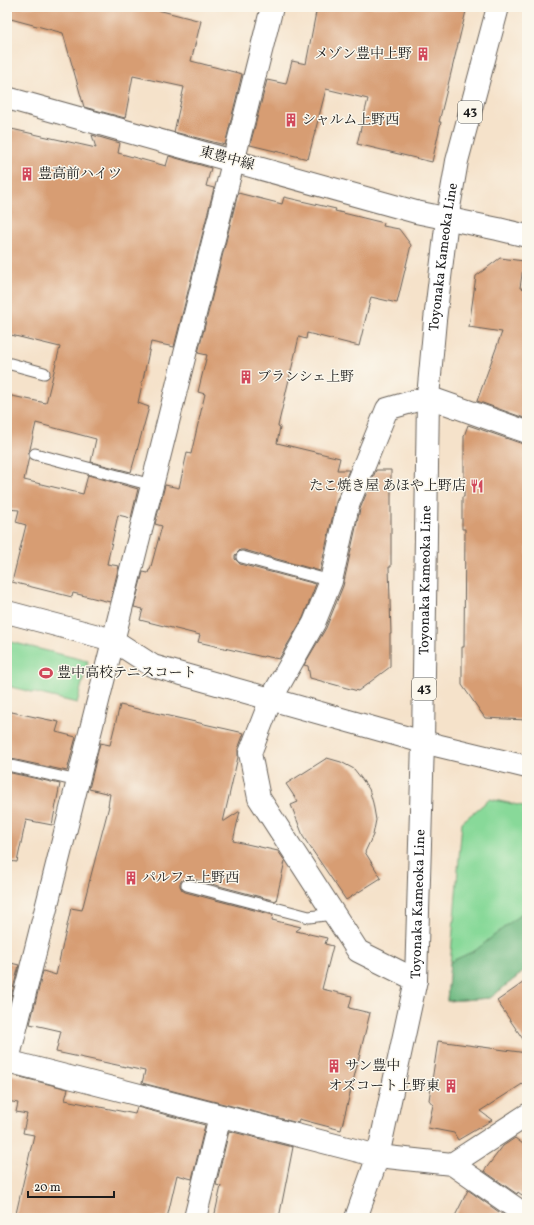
<svg xmlns="http://www.w3.org/2000/svg" width="534" height="1225" font-family="Vollkorn,'Noto Serif JP',serif">
<style>
.green{fill:#88d999;stroke:#527a5a}
.forest{fill:#6eb981;stroke:#456a4e}
.building{fill:#d79d73}
.lines{fill:none;stroke-linecap:round;stroke-linejoin:round}
.service-casing{stroke:#686159;stroke-width:13}
.minor-casing{stroke:#686159;stroke-width:24}
.tertiary-casing{stroke:#686159;stroke-width:24}
.primary-casing{stroke:#686159;stroke-width:24}
.service{stroke:#fff;stroke-width:11}
.minor{stroke:#fff;stroke-width:22}
.tertiary{stroke:#fff;stroke-width:22}
.primary{stroke:#fff;stroke-width:22}
.labels{text-anchor:middle;dominant-baseline:central;stroke-width:3;stroke-linejoin:round;paint-order:stroke}
.shield{fill:#fbf7ec;stroke:#5f5e5a;stroke-width:1}
.shield-label{font-size:13px;font-weight:bold;fill:#1c1c1c}
.poi-label{font-size:14px;fill:#1c1c1c;stroke:#fbf7ec;text-anchor:start}
.street-label{font-size:14px;fill:#1c1c1c;stroke:#fbf7ec}
</style>
<rect width="100%" height="100%" fill="#fbf7ec"/>
<filter id="ink" filterUnits="userSpaceOnUse"><feTurbulence type="fractalNoise" baseFrequency=".025" numOctaves="2"/><feDisplacementMap in="SourceGraphic" scale="8" xChannelSelector="R" yChannelSelector="G"/><feConvolveMatrix kernelMatrix="1 2 1 2 8 2 1 2 1" color-interpolation-filters="sRGB"/></filter>
<filter id="wash" filterUnits="userSpaceOnUse"><feTurbulence type="fractalNoise" baseFrequency=".012" numOctaves="4" result="noise"/><feDisplacementMap in="SourceGraphic" scale="16" xChannelSelector="R" yChannelSelector="G"/><feGaussianBlur stdDeviation="0.9" result="paint"/><feColorMatrix in="noise" values="0 0 0 0 0 0 0 0 0 0 0 0 0 0 0 0 0 1.4 0 .05"/><feComposite in="paint" operator="in"/></filter>
<g filter="url(#wash)">
<rect width="100%" height="100%" fill="#f5e2ca"/>
<g class="green">
<path d="M7 641 88 661 77 703 7 686Z"/>
<path d="M490 799 527 807V969L490 998 447 1001 462 822Z"/>
</g>
<path class="forest" d="M527 909V969L490 998 447 1001 450 962 476 950Z"/>
<g id="blocks">
<g class="building">
<path d="M7 7H146L201 21 191 61 242 74 225 145 174 132 184 87 133 76 125 118 84 107 63 33 7 18Z"/>
<path d="M317 7H467L439 122H441L432 162 357 144 368 99 326 89 308 159 250 145 267 80 286 84 292 61 306 64Z"/>
<path d="M7 128 96 148 92 135 120 143 118 153 166 166 169 156 211 168 206 186 214 188 174 347 151 342 138 403 149 407 131 472 91 462 96 439 36 423 30 449 28 453 29 457 24 480 83 494 88 475 138 489 131 518 118 515 107 564 119 566 110 602 73 593 72 597 12 582 26 525 16 522 19 510 7 509V395L46 403 60 347 7 334Z"/>
<path d="M238 193 282 204 284 197 336 209 335 211 384 223 383 226 399 229 411 245 397 303 371 297 359 346 307 333 306 339 299 337 278 426 280 427 277 443 340 458 337 470H349L336 502 320 571 244 550H240L235 555V559L240 564 316 584 303 618 279 659 264 656 263 657 198 642 200 635 140 620 143 609 134 607 143 572 148 573 149 570H150L162 526 155 524 165 485 179 488 187 453 191 454 205 394 198 392 207 355 198 353Z"/>
<path d="M500 258 524 261 520 288 527 289V419L477 401 502 332 469 327 476 276Z"/>
<path d="M468 425 523 444H527V720L485 718 462 685V647H464L465 529H462V497H464V436Z"/>
<path d="M376 470H391V567H389L391 634H390V667L358 691 310 678 308 666 304 665 326 628 343 586 360 509Z"/>
<path d="M120 705 244 733 238 749V757L223 822 240 811 233 841 278 851 285 861 276 901 189 878 182 880 180 883V886L182 890 185 892 273 915 272 920 301 927 296 931 327 938 325 944 333 946 322 989 352 996 349 1008 370 1013 341 1130 299 1119 298 1123 142 1083 145 1071 56 1052 61 1031 30 1024 43 971 56 975 71 908 82 910 109 806H108L110 794 89 789 100 743 110 745Z"/>
<path d="M7 711 59 722 56 732 76 737 67 771 7 758Z"/>
<path d="M327 758 341 762 354 769 361 778 369 789 373 803 376 820 373 835 365 852 381 878 346 900 304 838 291 805 298 802 286 784Z"/>
<path d="M7 772 60 784 52 825 26 820 17 862 7 861Z"/>
<path d="M7 962 19 965 7 1013Z"/>
<path d="M527 980V1045L497 1001Z"/>
<path d="M438 1041 527 1053V1081L480 1111 492 1120 458 1140 454 1133 428 1128 433 1105 429 1100Z"/>
<path d="M12 1075 68 1089 65 1100 135 1114 137 1107 205 1125 192 1179 177 1175 167 1218H15L34 1135 23 1133 27 1114 16 1112 18 1103 7 1101V1076Z"/>
<path d="M229 1131 293 1147 279 1218H214L221 1186 216 1185Z"/>
<path d="M515 1138 527 1147V1199L518 1192 517 1194 484 1171 503 1146Z"/>
<path d="M468 1190 506 1217V1218H454Z"/>
</g>
</g>
</g>
<g filter="url(#ink)">
<use href="#blocks" fill-opacity="0" stroke="#686159" stroke-width="1"/>
<g class="lines">
<g class="service-casing">
<g id="service">
<path d="M7 363 44 373"/>
<path d="M35 454 152 485"/>
<path d="M242 557 331 581"/>
<path d="M7 765 78 781"/>
<path d="M187 885 309 917 333 914"/>
</g>
</g>
<g class="minor-casing">
<g id="minor">
<path d="M7 612 113 640 153 666 423 742"/>
<path d="M416 980 358 951 259 798 250 753 271 699 314 623 331 581 348 505 387 409 428 397 527 432"/>
<path d="M7 1061 378 1156 452 1164 527 1216"/>
<path d="M7 1064 272 7"/>
<path d="M452 1164 527 1115"/>
<path d="M195 1218 220 1116"/>
</g>
</g>
<g class="tertiary-casing">
<g id="tertiary">
<path d="M7 98 416 212 498 229 527 236"/>
<path d="M423 742 527 767"/>
<path d="M356 1218 378 1156"/>
</g>
</g>
<g class="primary-casing">
<g id="primary">
<path id="s1" d="M378 1156 416 980 423 742 428 397 435 320 447 219 457 161 498 7"/>
</g>
</g>
<use href="#service" class="service"/>
<use href="#minor" class="minor"/>
<use href="#tertiary" class="tertiary"/>
<use href="#primary" class="primary"/>
</g>
</g>
<defs>
<g id="building-bare" transform="scale(1.08)"><path d="M-4-6H4V6H1V3H-1V6H-4ZM-2.5-4.3h1.7v1.8h-1.7ZM.8-4.3h1.7v1.8H.8ZM-2.5-1h1.7V.8h-1.7ZM.8-1h1.7V.8H.8Z" fill="#d1495b" stroke="#fbf7ec" stroke-width="2.5" paint-order="stroke"/></g>
<g id="restaurant-bare" transform="scale(1.08)"><path d="M-5-6h1v4h1v-4h1v4h1v-4h1v5L-1.5 .5V6h-2V.5L-5-1ZM5-6V6H3V1.5H1.5Q1.5-4 5-6Z" fill="#d1495b" stroke="#fbf7ec" stroke-width="2.5" paint-order="stroke"/></g>
<g id="stadium-bare" transform="scale(1.08)"><path d="M0-5a6.5 5 0 1 0 0 10a6.5 5 0 1 0 0-10ZM-3.5-1.8h7v3.6h-7Z" fill="#d1495b" stroke="#fbf7ec" stroke-width="2.5" paint-order="stroke"/></g>
</defs>
<g fill-rule="evenodd">
<use href="#building-bare" x="423" y="54"/>
<use href="#building-bare" x="291" y="120"/>
<use href="#building-bare" x="27" y="174"/>
<use href="#building-bare" x="246" y="377"/>
<use href="#restaurant-bare" x="477" y="486"/>
<use href="#stadium-bare" x="46" y="673"/>
<use href="#building-bare" x="131" y="878"/>
<use href="#building-bare" x="334" y="1066"/>
<use href="#building-bare" x="451" y="1086"/>
</g>
<g class="labels">
<g class="shield">
<rect x="458" y="101" width="24" height="22" rx="3"/>
<rect x="412" y="678" width="24" height="22" rx="3"/>
</g>
<g class="shield-label">
<text x="470" y="112">43</text>
<text x="424" y="689">43</text>
</g>
<g class="poi-label">
<text x="412" y="54" text-anchor="end">メゾン豊中上野</text>
<text x="302" y="120">シャルム上野西</text>
<text x="38" y="174">豊高前ハイツ</text>
<text x="257" y="377">ブランシェ上野</text>
<text x="466" y="486" text-anchor="end">たこ焼き屋 あほや上野店</text>
<text x="57" y="673">豊中高校テニスコート</text>
<text x="142" y="878">パルフェ上野西</text>
<text x="345" y="1066">サン豊中</text>
<text x="440" y="1086" text-anchor="end">オズコート上野東</text>
</g>
<g class="street-label">
<text transform="translate(227 159) rotate(15)">東豊中線</text>
<text stroke="none"><textPath href="#s1" startOffset="904">Toyonaka Kameoka Line</textPath></text>
<text stroke="none"><textPath href="#s1" startOffset="580">Toyonaka Kameoka Line</textPath></text>
<text stroke="none"><textPath href="#s1" startOffset="256">Toyonaka Kameoka Line</textPath></text>
</g>
</g>
<rect width="534" height="1225" fill="none" stroke="#fbf7ec" stroke-width="24"/>
<path d="M28 1191v6h86v-6" fill="none" stroke="#1c1c1c" stroke-width="2"/>
<text x="34" y="1191" font-size="12" fill="#1c1c1c" stroke="#fbf7ec" stroke-width="3" paint-order="stroke">20 m</text>
</svg>
